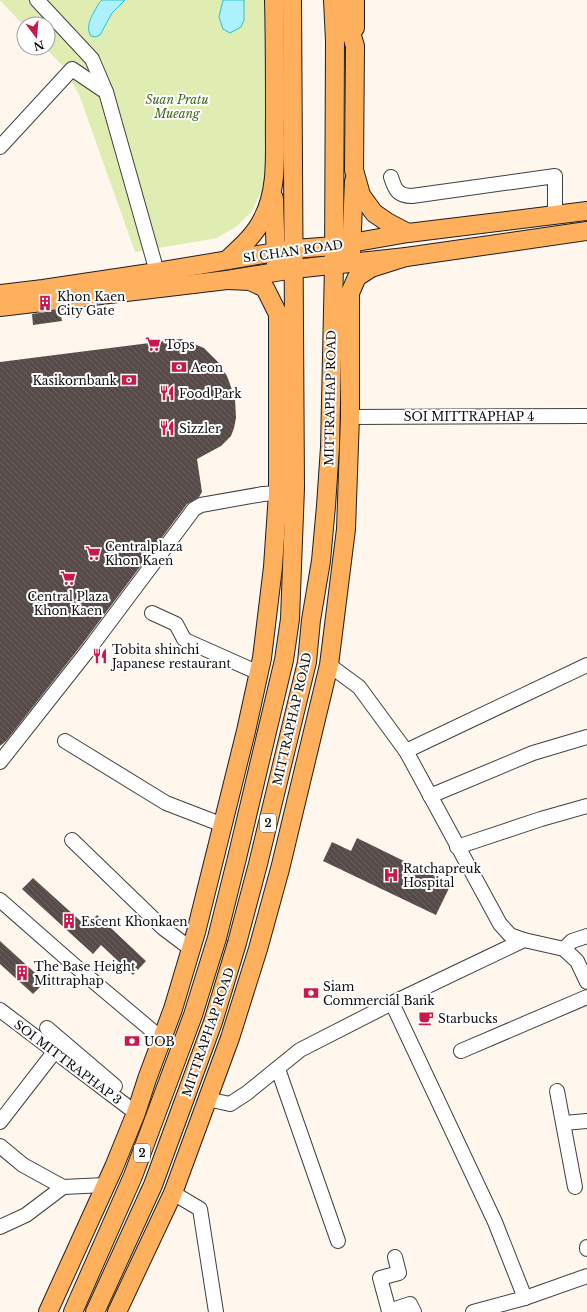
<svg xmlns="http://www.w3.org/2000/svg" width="587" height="1312" font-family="'Libre Baskerville',serif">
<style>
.grass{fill:#dfedb3}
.water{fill:#acf1fc;stroke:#2cbeda}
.building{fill:url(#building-back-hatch)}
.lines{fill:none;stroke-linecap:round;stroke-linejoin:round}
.minor-casing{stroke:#404040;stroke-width:16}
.major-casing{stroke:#1e1e1e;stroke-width:20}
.minor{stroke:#fff;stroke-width:14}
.major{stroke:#ffb05d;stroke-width:18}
.labels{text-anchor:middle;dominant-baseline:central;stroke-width:4;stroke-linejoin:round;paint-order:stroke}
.shield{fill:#fff;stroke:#565656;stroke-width:1}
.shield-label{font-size:11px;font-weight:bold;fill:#0d0d0d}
.park-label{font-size:12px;font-style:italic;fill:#3d6b17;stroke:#fff}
.street-label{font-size:12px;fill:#0d0d0d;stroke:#fff}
.poi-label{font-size:12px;fill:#0d0d0d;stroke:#fff;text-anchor:start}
</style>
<defs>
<pattern id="building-back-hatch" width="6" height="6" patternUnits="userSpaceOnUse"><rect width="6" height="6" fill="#574a48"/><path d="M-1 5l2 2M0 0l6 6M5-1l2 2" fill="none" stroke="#6a605e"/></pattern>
</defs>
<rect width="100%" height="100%" fill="#fff7ed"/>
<path class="grass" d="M0 0H102L99 3 88 25 100 35 112 13 125 0H223L219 17 244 20V0H265L266 180 252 211 237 226 217 238 135 252 80 97 66 69 45 48H48V24H24V26Z"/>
<g class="water">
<path d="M102 0H125L112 13 100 35 96 37 91 36C84 25 94 13 99 3Z"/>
<path d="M223 0H244V20L241 27 230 33 223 29 219 17Z"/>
</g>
<g class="building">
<path d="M60 310 62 321 33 325 32 314Z"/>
<path d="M181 339 204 348 219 363 227 376 235 398 236 418 234 428 231 436 221 446 197 459 202 492 199 497 187 504 83 643 6 741 0 746V362Z"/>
<path d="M357 838 451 884 436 915 323 861 332 842 351 851Z"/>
<path d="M33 878 86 926 97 915 146 961 133 975 101 945 93 954 22 889Z"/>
<path d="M0 941 45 982 33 994 0 964Z"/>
</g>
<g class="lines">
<g class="minor-casing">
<g id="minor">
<path d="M37 0 92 59 106 92"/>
<path d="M0 147 72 69 106 92 157 272"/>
<path d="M391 177C395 190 398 196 412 196L555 176V215"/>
<path d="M350 417 587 416"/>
<path d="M152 613 176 624 184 639 187 641 259 673"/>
<path d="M329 665 359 687 406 751 500 924 510 935 524 940 564 949 577 961 587 982"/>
<path d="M65 741 166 803 223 825"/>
<path d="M406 751 587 665"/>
<path d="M0 762 90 648 194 509 201 505 263 494 278 493"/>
<path d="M430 796 533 753 587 737"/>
<path d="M72 840 163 928 191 949"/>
<path d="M457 847 541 819 587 806"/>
<path d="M0 900 74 965 162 1039"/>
<path d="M564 949 572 941 587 936"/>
<path d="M392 1003 495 1222 525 1298"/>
<path d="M0 1010 136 1113"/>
<path d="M47 1028 115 1086"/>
<path d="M461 1051 587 997"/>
<path d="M278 1069 338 1241"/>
<path d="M557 1091 575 1187"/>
<path d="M207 1099 230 1104 247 1093 300 1050 392 1003 524 940"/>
<path d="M0 1122 55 1051"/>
<path d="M564 1123 587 1121"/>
<path d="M0 1146 23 1165 63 1187 105 1185"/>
<path d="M173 1193 200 1209 216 1312"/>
<path d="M0 1227 26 1215 63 1187"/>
<path d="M587 1247V1249"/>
<path d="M395 1257 399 1273 380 1278 389 1311 410 1304 414 1312"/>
<path d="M473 1312 525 1298 587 1276"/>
</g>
</g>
<g class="major-casing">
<g id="major">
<path d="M341 0 355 46 354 170 361 195 374 213 387 222 408 233"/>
<path d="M355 0V28"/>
<path d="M274 198 276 263"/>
<path d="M351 253 354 181"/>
<path d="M228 259C241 247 255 235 263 218 279 187 274 150 275 116 275 77 275 39 274 0"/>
<path d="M0 294 43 289 157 272 294 249 334 246 408 233 587 211"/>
<path d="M0 307 227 280 294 269 406 257 587 231"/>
<path d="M48 1312 114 1167 136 1113 147 1079 173 1009 196 932 246 731 262 658 273 567 278 493V314L265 288 250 281 227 280"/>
<path d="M73 1312 133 1176 193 1015 217 938 237 858 284 660 290 619 295 488 292 0"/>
<path d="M95 1312 153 1185 213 1022 237 943 258 864 307 662 311 620 321 561 326 506 330 447 334 265 335 41 333 0"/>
<path d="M117 1312 173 1193 230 1038 258 949 280 869 329 665 346 529 350 417V293L357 277 371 268 406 257"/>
</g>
</g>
<use href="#minor" class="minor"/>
<use href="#major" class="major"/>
</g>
<defs>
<g id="building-bare" transform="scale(1.2)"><path d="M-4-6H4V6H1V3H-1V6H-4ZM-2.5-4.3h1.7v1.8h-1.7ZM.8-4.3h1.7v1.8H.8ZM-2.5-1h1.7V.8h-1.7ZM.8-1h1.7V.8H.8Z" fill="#ca184b" stroke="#fff" stroke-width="2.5" paint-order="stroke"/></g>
<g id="supermarket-bare" transform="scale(1.2)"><path d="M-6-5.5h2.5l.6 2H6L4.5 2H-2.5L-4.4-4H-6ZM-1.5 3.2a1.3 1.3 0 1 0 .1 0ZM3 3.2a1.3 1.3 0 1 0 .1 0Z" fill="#ca184b" stroke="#fff" stroke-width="2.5" paint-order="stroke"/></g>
<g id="bank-bare" transform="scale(1.2)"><path d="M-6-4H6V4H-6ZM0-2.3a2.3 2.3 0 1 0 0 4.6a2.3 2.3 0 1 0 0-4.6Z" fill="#ca184b" stroke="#fff" stroke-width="2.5" paint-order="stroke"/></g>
<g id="restaurant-bare" transform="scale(1.2)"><path d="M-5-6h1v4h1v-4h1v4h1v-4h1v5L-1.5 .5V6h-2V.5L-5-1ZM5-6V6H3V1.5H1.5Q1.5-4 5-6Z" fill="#ca184b" stroke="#fff" stroke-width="2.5" paint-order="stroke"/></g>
<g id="hospital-bare" transform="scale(1.2)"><path d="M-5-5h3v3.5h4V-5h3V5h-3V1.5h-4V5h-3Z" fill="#ca184b" stroke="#fff" stroke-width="2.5" paint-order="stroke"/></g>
<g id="cafe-bare" transform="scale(1.2)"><path d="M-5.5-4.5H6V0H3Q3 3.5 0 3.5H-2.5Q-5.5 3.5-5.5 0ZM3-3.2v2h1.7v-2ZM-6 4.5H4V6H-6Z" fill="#ca184b" stroke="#fff" stroke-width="2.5" paint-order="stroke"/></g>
</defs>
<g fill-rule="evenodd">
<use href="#building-bare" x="45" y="303"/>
<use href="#supermarket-bare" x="153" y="344"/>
<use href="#bank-bare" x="179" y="367"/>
<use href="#bank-bare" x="129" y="380"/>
<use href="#restaurant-bare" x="167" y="393"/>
<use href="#restaurant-bare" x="167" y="428"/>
<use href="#supermarket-bare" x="93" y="553"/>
<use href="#supermarket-bare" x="68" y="578"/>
<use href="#restaurant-bare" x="100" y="656"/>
<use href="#hospital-bare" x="391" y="875"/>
<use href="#building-bare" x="69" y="921"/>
<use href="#building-bare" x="22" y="973"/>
<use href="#bank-bare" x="311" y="993"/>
<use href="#cafe-bare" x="426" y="1018"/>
<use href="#bank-bare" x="132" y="1041"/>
</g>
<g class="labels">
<g class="shield">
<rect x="260" y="814" width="16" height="18" rx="3"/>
<rect x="134" y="1144" width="16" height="18" rx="3"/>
</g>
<g class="shield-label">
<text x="268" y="823">2</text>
<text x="142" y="1153">2</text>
</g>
<g class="park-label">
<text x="177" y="99">Suan Pratu<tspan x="177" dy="14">Mueang</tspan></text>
</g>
<g class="street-label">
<text transform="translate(293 251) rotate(-8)">SI CHAN ROAD</text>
<text transform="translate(330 398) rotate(-89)">MITTRAPHAP ROAD</text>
<text x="469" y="416">SOI MITTRAPHAP 4</text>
<text transform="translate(292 719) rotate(-77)">MITTRAPHAP ROAD</text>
<text transform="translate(208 1032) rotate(-71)">MITTRAPHAP ROAD</text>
<text transform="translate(68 1062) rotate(37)">SOI MITTRAPHAP 3</text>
</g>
<g class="poi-label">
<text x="57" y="296">Khon Kaen<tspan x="57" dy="14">City Gate</tspan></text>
<text x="165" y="344">Tops</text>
<text x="191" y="367">Aeon</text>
<text x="117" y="380" text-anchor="end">Kasikornbank</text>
<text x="179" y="393">Food Park</text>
<text x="179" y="428">Sizzler</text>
<text x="105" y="546">Centralplaza<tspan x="105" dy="14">Khon Kaen</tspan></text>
<text x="68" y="596" text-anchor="middle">Central Plaza<tspan x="68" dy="14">Khon Kaen</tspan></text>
<text x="112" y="649">Tobita shinchi<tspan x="112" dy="14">Japanese restaurant</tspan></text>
<text x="403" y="868">Ratchapreuk<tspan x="403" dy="14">Hospital</tspan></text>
<text x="81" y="921">Escent Khonkaen</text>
<text x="34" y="966">The Base Height<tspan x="34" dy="14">Mittraphap</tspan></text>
<text x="323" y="986">Siam<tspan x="323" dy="14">Commercial Bank</tspan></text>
<text x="438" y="1018">Starbucks</text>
<text x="144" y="1041">UOB</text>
</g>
</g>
<g transform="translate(36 36) rotate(164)"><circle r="19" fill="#ffffff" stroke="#9e9e9e"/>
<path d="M0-3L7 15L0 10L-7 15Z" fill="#ca184b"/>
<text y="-6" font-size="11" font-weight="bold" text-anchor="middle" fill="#0d0d0d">N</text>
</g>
</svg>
